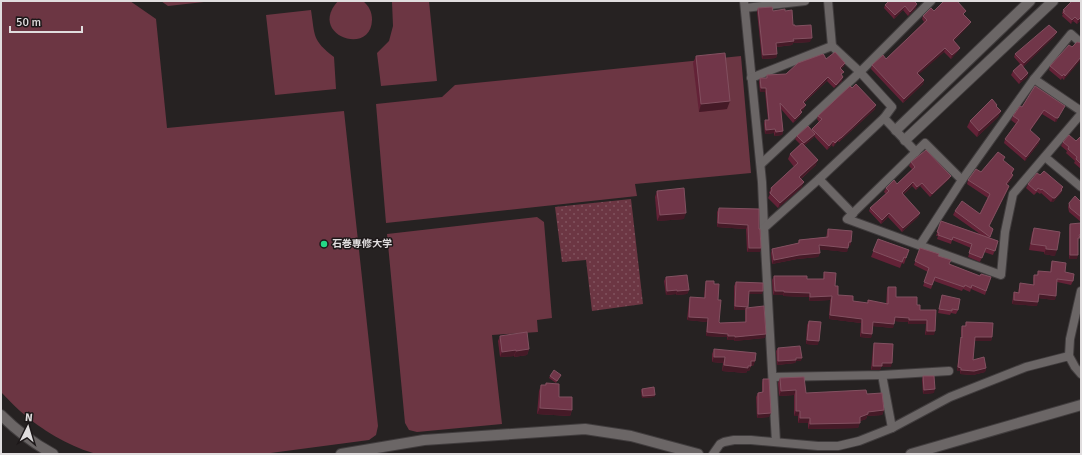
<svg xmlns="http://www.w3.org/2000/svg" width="1082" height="455" font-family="Signika,'Noto Sans JP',sans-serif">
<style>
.grass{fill:#6c3643}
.park{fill:url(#park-dots)}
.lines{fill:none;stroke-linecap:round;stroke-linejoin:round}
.minor-casing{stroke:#413d3e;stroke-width:10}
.tertiary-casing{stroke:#413d3e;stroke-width:12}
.minor{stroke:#6b6666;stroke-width:8}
.tertiary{stroke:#6b6666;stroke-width:10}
.wall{fill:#632237}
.shaded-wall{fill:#451a27}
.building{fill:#713649;stroke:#825060}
.poi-dot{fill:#24d886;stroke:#1d1819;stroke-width:1.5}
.labels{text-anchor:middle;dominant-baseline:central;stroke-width:3;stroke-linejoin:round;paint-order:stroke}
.poi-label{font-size:10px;font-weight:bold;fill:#e0ddde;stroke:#1d1819;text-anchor:start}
</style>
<defs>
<pattern id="park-dots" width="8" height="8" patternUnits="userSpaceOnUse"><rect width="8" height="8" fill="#6c3643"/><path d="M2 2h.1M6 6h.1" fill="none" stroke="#81535e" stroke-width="1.8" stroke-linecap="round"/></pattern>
</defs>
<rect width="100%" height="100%" fill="#262222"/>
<g class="grass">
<path d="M1 1H130L156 19 167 128 344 111 378 426 376 435 369 440 263 454H97C73 448 45 432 26 416 17 409 9 400 1 392Z"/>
<path d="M161 1H213L168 6Z"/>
<path d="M338 1H363C369 6 372 12 372 20 371 57 307 35 338 1Z"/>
<path d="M407 1H429L437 81 381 86 377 53 389 41 393 26 392 2Z"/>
<path d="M311 10C315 36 312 40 334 57L336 89 275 95 266 15Z"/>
<path d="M741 56 751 173 635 184 637 196 386 223 376 104 442 97 455 85Z"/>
<path d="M537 217 544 222 552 318 537 320 538 332 492 335 502 424 417 432 409 430 405 423 387 234Z"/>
</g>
<path class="park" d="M631 199 643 304 592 311 586 260 562 262 555 207Z"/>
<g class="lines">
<g class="minor-casing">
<g id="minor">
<path d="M744 1 762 182 764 228 776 442"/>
<path d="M828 1 832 46"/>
<path d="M745 8 805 1"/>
<path d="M751 78 832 46 860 72 892 107 884 118 819 179 764 228"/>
<path d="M1034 79 1081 111"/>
<path d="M884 118 916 152"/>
<path d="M1045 157 1081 187"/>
<path d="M761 164 860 72 931 1"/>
<path d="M819 179 853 214"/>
<path d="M962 180 925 143 847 219 1001 275 1005 232 1013 194 1081 114"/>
<path d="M920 245 962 180 1034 79 1071 34 1081 43"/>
<path d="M1069 356 1070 339 1081 291"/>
<path d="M882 375 892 428"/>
<path d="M773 377 882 375 949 371"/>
<path d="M713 454 720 444 724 442 734 440H751L818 446H838L859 441 892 428 950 397 1026 367 1069 356 1075 367 1081 374"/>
</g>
</g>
<g class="tertiary-casing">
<g id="tertiary">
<path d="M896 130 1030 1"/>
<path d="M905 140 1053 1"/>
<path d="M1 415C17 431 33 443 53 454"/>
<path d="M341 454 424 440 585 429 631 436 698 454"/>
<path d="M911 454 1081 405"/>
</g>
</g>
<use href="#minor" class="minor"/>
<use href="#tertiary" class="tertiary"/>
</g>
<g class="wall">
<path d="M889 1 916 8 908 16 903 10 894 19 884 8 885 5Z"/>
<path d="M1081 1V20L1077 24 1073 21 1071 24 1062 16 1063 14H1062L1063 10Z"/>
<path d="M958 3 964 15 971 22 969 25 954 41 960 48 958 51 951 59 944 52 918 74 924 80 923 84 903 103 871 69 872 65 886 59 924 22 922 19 923 16 934 11Z"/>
<path d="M758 8 773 11H785L793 25 810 42 793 43 792 45 777 47V54L776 58 762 59 757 12Z"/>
<path d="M1055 36 1023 67 1028 73 1027 77 1019 84 1011 75 1013 71 1020 64 1014 57 1015 54Z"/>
<path d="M1081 43 1064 80 1062 78 1061 80 1049 70 1050 66 1072 47Z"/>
<path d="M696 56 727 109 699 112 693 63Z"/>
<path d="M826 59 845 63 844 66 841 69 842 76V81L834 88 827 81 804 103V109L801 111 800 116 793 123 781 109 783 131 782 135 774 136V133L765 134 764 124 765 120H768L765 92H760L759 82 760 78H766L767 75 786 74Z"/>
<path d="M997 105 996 107 1001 111 998 117 977 137 967 127 970 121Z"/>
<path d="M1065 106 1063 109 1056 122H1055L1042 114 1030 131 1039 143 1025 161 1004 143 1005 139 1016 124 1011 120 1013 116 1022 107Z"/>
<path d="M875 109 839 142 838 141 833 147 832 145 827 150 814 136V137L804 146 816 165 801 179 802 187 778 208 768 198 770 194 769 193 771 188 794 167 788 159 790 154 800 144 795 139 797 136 812 130 819 122 817 119 818 116Z"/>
<path d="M1081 136V169L1074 163 1075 161 1066 153 1067 151 1061 146 1063 142 1076 141Z"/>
<path d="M1004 161 1014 169 1012 174V178L1007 185 1009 186 1008 189 989 226 993 229 990 238 998 241 993 255 984 252 980 262 968 257 971 248 952 240 951 244 937 239 938 236H936L941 221 980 234 953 215 955 211 980 214 988 198 967 184 968 180 981 172Z"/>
<path d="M911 162 951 176 949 179 930 197 920 186 916 190 912 186 903 195 920 213 918 217 902 232 888 217 881 224 869 211 870 208 886 194 884 192 886 188 897 184 912 169 909 166Z"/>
<path d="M1040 175 1063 187 1061 193 1053 202H1051L1041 193 1040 194 1037 192 1034 195 1026 188 1028 184Z"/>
<path d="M657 191 684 219 657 221 655 197Z"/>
<path d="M1081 202V222L1069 212 1068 207 1069 203Z"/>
<path d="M719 208 759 229 761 248 760 252H747L746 229 717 227V212Z"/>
<path d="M1070 224 1079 238 1078 241 1077 259H1069V228Z"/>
<path d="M1034 228 1055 256 1044 254V252L1029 250 1032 233Z"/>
<path d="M828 229 851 242 850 246H848L847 252 819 249 820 253 818 257 797 259 772 264 771 253 772 249 798 243 799 240 826 237Z"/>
<path d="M878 239 909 250 904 264 902 263 900 268 871 257Z"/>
<path d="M920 248 938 256 949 264 980 276 991 277 985 295 971 289 970 292 963 289 962 291 934 281 931 289 923 286 928 272 914 265Z"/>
<path d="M1052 261 1065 272 1073 281 1071 285 1057 282 1055 300 1038 298 1037 306 1012 304 1013 296 1014 292 1018 293 1019 287 1020 283 1033 285V279L1034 275H1037L1038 271 1050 272 1051 264Z"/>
<path d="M824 272 835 286 838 295 853 301 867 303 868 300 886 304 887 290 888 287 896 297 917 305 920 310H936L934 335H925L926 324H908V322L894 321 893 328 873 326 871 338 860 337 861 323 829 319 830 300 809 301V297L783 296V295H773L772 280 774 276 807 279H823Z"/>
<path d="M666 277 689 290 687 294 676 295V294L666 295 664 281Z"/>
<path d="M706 281 714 284 718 300 719 322 720 323 745 322V310H734V286L736 282 762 294H749L748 307 765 338 734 341V340H727V337L706 336 707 322 687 320 689 301 690 297 704 298 705 285Z"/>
<path d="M942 295 958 310 956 314 951 313 950 315 938 313Z"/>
<path d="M809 321 818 345 806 344 807 325Z"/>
<path d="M966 322 992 337 991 341H974L973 360 986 368 985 372 973 375 960 374V371H957L960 341 961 338V330L962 326H965Z"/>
<path d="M500 336 529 349 527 355 514 357V356L500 357 498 341Z"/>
<path d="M874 343 891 367H881L880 370H871L873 347Z"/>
<path d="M778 348 801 361H796L795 363 777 365 776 351Z"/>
<path d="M714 349 755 361 753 366H751L749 371H747L746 373 722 371 723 363 712 362V354Z"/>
<path d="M561 375 556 383 549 378 550 376Z"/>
<path d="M923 376 934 393 923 394 922 380Z"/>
<path d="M780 378 806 393 867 394 884 410 882 415 867 416 866 419 860 421 858 428 808 429V423H798V416H794V395L779 396 778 383Z"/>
<path d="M763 379 769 417 757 418 756 397 758 393 762 392V383Z"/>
<path d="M546 383 572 410 570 416 537 414 539 391 541 385H545Z"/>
<path d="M642 389 655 395 654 397 642 398 641 391Z"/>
</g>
<g class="shaded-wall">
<path d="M917 4 916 8 908 16 910 12Z"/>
<path d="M905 6 903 10 894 19 895 15Z"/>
<path d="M1075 17 1073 21 1071 24 1072 20Z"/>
<path d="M1081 17V20L1077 24 1078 20Z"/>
<path d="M971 22 969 25 951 44 953 40Z"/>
<path d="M1057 32 1055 36 1023 67 1024 63Z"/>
<path d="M812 38 810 42 793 43 792 45 775 47 776 43 793 39Z"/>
<path d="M945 48 944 52 916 77 917 73Z"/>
<path d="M960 48 958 51 951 59 952 55Z"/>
<path d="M777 54 776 58 762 59 763 55Z"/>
<path d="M1081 57V60L1064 80 1065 76Z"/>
<path d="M845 63 844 66 838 72 840 68Z"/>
<path d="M1028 73 1027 77 1019 84 1021 80Z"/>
<path d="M828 77 827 81 801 105 803 102Z"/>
<path d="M843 77 842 81 834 88 836 85Z"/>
<path d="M924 80 923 84 903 103 904 99Z"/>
<path d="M761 88H766L765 92H760Z"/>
<path d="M730 101 727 109 699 112 701 104Z"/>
<path d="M806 105 804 109 798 114 800 110Z"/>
<path d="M876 105 875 109 839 142 841 138Z"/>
<path d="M1065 106 1063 109 1056 122H1055L1056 118Z"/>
<path d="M1044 110 1042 114 1028 134 1030 130Z"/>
<path d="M1001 111 998 117 977 137 979 131Z"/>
<path d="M802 112 800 116 793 123 795 119Z"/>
<path d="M775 129 774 133 765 134 766 130Z"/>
<path d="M783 131 782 135 774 136 776 132Z"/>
<path d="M815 134 814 137 803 147 804 143Z"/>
<path d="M840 138 838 141 833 147 835 143Z"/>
<path d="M1040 139 1039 143 1025 161 1026 157Z"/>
<path d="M833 141 832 145 827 150 829 146Z"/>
<path d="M818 160 816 165 797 182 799 177Z"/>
<path d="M1013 175 1012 178 1005 188 1006 184Z"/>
<path d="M951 176 949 179 930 197 932 194Z"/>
<path d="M804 182 802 187 778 208 780 203Z"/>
<path d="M913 182 912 186 900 197 902 193Z"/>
<path d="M922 183 920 186 916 190 917 187Z"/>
<path d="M1009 186 1008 189 987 230Z"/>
<path d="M1063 187 1061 193 1053 202H1051L1053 198Z"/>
<path d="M686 213 684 219 657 221 660 215Z"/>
<path d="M889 213 888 217 881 224 882 220Z"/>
<path d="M920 213 918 217 902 232 903 228Z"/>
<path d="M718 223 748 225 746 229 717 227Z"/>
<path d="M1081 234V238H1079L1078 241H1077L1079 235Z"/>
<path d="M849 242H851L850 246H847Z"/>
<path d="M819 245 848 248 847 252 817 249Z"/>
<path d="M749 248H761L760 252H747Z"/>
<path d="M1046 249 1057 250 1055 256 1044 254Z"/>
<path d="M820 253 818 257 797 259 772 264 774 260 799 255Z"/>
<path d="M1070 255H1078L1077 259H1069Z"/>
<path d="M677 290 676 294 666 295 667 291Z"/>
<path d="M689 290 687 294 676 295 677 291Z"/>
<path d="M749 291H763L762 294H747Z"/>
<path d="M775 291H784L783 295H773Z"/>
<path d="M784 292 810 293 809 297 783 296Z"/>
<path d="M1039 294 1056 296 1055 300 1038 298Z"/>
<path d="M832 296 830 300 809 301 810 297Z"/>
<path d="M1014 300 1038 302 1037 306 1012 304Z"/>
<path d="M735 306 748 307 746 308 745 310H734Z"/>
<path d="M830 315 862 319 861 323 829 319Z"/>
<path d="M689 317 708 318 707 322 687 320Z"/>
<path d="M895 317 909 318 908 322 893 321Z"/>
<path d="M909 320H927L926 324H908Z"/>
<path d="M873 322 894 324 893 328 871 326Z"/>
<path d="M927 331H935L934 335H925Z"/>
<path d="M707 332 728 334 727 337 706 336Z"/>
<path d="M862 333 872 334 871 338 860 337Z"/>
<path d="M766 334 765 338 734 341 735 337Z"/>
<path d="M728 336H735L734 340H727Z"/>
<path d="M975 337H992L991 341H973Z"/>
<path d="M807 340 819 341 818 345 806 344Z"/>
<path d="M529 349 527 355 514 357 516 351Z"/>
<path d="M516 350 514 356 500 357 502 352Z"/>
<path d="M714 357H725L723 363 712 362Z"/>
<path d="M796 358H802L801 361H796L795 363 777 365 778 361Z"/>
<path d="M751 361H755L753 366H751L749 371H747L746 373 722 371 724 365 748 366Z"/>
<path d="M882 363H892L891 367H881L880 370H871L873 366Z"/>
<path d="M958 367 961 368 960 371H957Z"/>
<path d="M986 368 985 372 973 375 960 374 961 370Z"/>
<path d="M935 389 934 393 923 394 924 390Z"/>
<path d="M796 390 794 395 779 396 781 391Z"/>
<path d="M655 395 654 397 642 398 643 396Z"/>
<path d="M540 408 572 410 570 416 537 414Z"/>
<path d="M884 410 882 415 867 416 866 419 858 422 860 417 868 412Z"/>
<path d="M796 411H800L798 416H794Z"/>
<path d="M771 413 769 417 757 418 758 414Z"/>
<path d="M800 418H810L808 423H798Z"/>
<path d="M860 423 858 428 808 429 810 424Z"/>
</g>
<g class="building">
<path d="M889 1H914L917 4 910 12 905 6 895 15 885 5Z"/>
<path d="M944 1H957L966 11 963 14 971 22 953 40 960 48 952 55 945 48 917 73 924 80 904 99 872 65 883 55 886 59 927 20 923 16 931 8 934 11Z"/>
<path d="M1072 1H1081V17L1078 20 1075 17 1072 20 1063 12 1065 11 1063 10Z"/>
<path d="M772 7 773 11 785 9V11L792 10 793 25H795V26L811 25 812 38 793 39 794 41 776 43 777 54 763 55 758 8Z"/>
<path d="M1049 25 1057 32 1024 63 1015 54Z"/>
<path d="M1077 42 1081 43V57L1065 76 1064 74 1062 76 1050 66 1069 45 1072 47Z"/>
<path d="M835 52 845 63 840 68 844 72 841 74 843 77 836 85 828 77 803 102 806 105 800 110 802 112 795 119 780 103 783 131 776 132 775 129 766 130 765 120H769L766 88H761L760 78H767V75L786 74 798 63 823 54 824 55 826 59Z"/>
<path d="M725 53 730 101 701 104 696 56Z"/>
<path d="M1021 64 1028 73 1021 80 1013 71Z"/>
<path d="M856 84 876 105 841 138H840L835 143 833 141 829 146 812 129 822 119 818 116 850 86 852 88Z"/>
<path d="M1035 86 1065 106 1058 118H1056L1044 110 1030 130 1040 139 1026 157 1005 139 1019 120 1013 116 1020 106 1022 107Z"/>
<path d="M992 99 997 105 996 106 1001 111 979 131 970 121Z"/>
<path d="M808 126 815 134 804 143 797 136Z"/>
<path d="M1069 135 1076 141 1081 136V164L1076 159 1077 157 1068 149 1069 147 1063 142Z"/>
<path d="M802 143 818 160 799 177 804 182 780 203 770 193 772 190 771 188 798 163 790 154Z"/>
<path d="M926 150 951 176 932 194 922 183 917 187 913 182 902 193 920 213 903 228 889 213 882 220 870 208 889 191 886 188 894 180 897 184 915 167 911 162Z"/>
<path d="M998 152 1005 157 1003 160 1014 169 1011 173 1013 175 1006 184 1009 186 989 226 993 229 990 237 955 211 962 201 980 214 990 194 968 180 976 169 981 172Z"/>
<path d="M1044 171 1063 187 1061 189 1062 190 1055 198H1053L1042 189 1041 190 1038 188 1036 191 1028 184 1037 173 1040 175Z"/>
<path d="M684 188 686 213 660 215 657 191Z"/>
<path d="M1075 196 1081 202V217L1070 208 1069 203Z"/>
<path d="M719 208 759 209V229H760L761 248H749L748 225 718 223Z"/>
<path d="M941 221 998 241 995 251 986 248 982 258 969 253 972 244 953 237 952 240 938 235 939 233 937 232Z"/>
<path d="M1081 223V234L1079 235 1080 238H1078V255H1070V224Z"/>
<path d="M1034 228 1060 232 1057 250 1046 249V246L1031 244Z"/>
<path d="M828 229 852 231 851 242H849L848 248 819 245 820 253 799 255 774 260 772 249 799 243V240L828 237Z"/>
<path d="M878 239 909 250 906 258 904 257 902 262 873 251Z"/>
<path d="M920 248 939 254 938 256 951 260 949 264 980 276 981 274 991 277 986 291 972 285 971 288 965 285 964 287 935 277 932 285 924 282 929 268 915 261Z"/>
<path d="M1052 261 1066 263 1065 272 1074 274 1073 281 1057 279 1056 296 1039 294 1038 302 1014 300V292L1019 293 1020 283 1034 285V275H1038V271L1051 272Z"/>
<path d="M824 272 836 273 835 286H838V295L853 296V301L868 303V300L888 304V287H896V297H917V305H920V310H936L935 331H927V320H909V318L895 317 894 324 873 322 872 334 862 333V319L830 315 832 296 810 297V293L784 292V291H775L774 276H807V279H824Z"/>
<path d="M687 275 689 290 677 291V290L667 291 666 277Z"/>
<path d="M706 281H714V284H719L718 300H721L719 322 720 323 746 322V308L764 306 766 334 735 337V336H728V334L707 332 708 318 689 317 690 297 705 298Z"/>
<path d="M736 282 763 283V291H749L748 307 735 306Z"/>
<path d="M942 295 960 299 958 310 952 309V311L939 309Z"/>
<path d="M809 321 821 322 819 341 807 340Z"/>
<path d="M966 322 993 323 992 337H975L973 360 984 357 986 368 974 371 961 370V368L958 367 961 337 962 338V326H966Z"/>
<path d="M527 332 529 349 516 351V350L502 352 500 336Z"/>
<path d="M874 343 893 344 892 363H882V366H873Z"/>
<path d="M800 346 802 358H796V360L778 361V348Z"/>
<path d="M714 349 756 353 755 361H751V366H748V368L724 365 725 357H714Z"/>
<path d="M554 370 561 375 557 381 550 376Z"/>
<path d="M923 376H934L935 389 924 390Z"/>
<path d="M804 377 806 393 866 390 867 394 882 393 884 410 868 412V414L860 417V423L810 424V418H800V411H796V390L781 391 780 378Z"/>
<path d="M763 379H769L771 413 758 414V393L763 392Z"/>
<path d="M546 383 559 384V397H572V410L540 408 541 385H546Z"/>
<path d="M654 387 655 395 643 396 642 389Z"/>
</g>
<circle class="poi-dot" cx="324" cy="244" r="4"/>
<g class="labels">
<g class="poi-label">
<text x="332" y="244">石巻専修大学</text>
</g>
</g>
<rect width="1082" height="455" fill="none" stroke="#e0ddde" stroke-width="4"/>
<g transform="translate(28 427) rotate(5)" stroke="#1d1819" stroke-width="3" paint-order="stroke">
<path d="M0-3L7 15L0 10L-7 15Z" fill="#e0ddde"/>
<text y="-6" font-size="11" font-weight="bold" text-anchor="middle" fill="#e0ddde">N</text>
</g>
<path d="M10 26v6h72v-6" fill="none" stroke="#e0ddde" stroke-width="2"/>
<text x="16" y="26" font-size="12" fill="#e0ddde" stroke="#1d1819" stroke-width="3" paint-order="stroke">50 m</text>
</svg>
